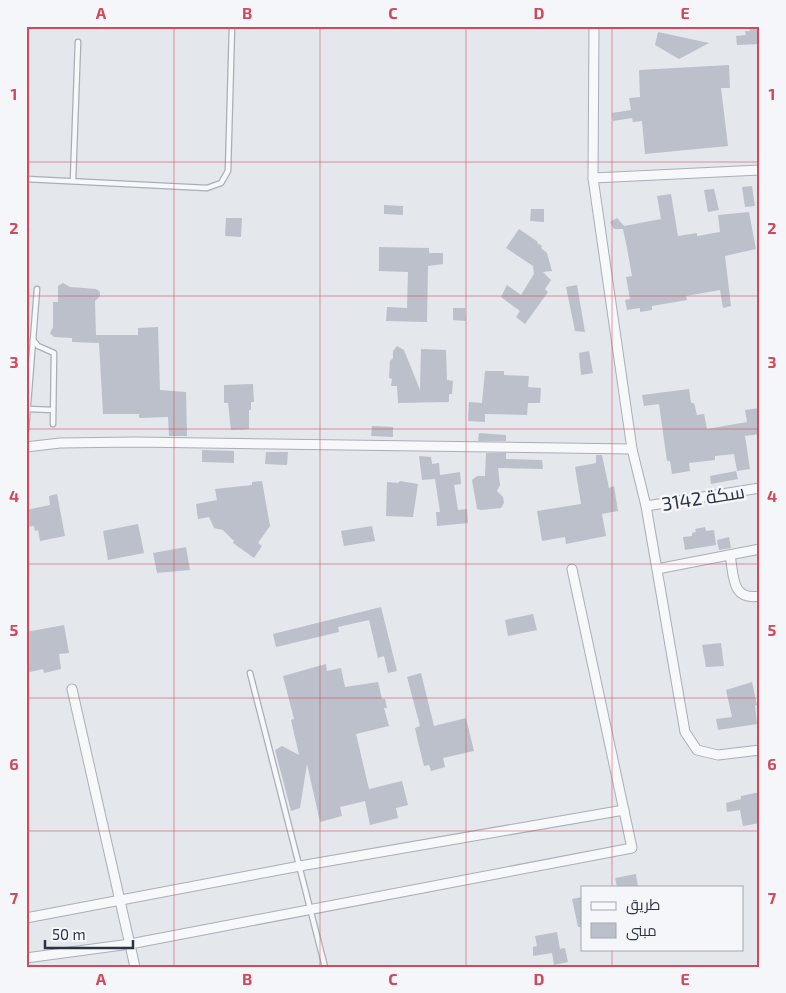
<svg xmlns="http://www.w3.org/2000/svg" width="786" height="993" font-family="'Exo 2',Cairo,sans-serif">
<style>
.building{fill:#bbc0ca}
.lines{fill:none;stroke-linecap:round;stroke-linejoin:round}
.service-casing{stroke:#a9aeb7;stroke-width:7}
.minor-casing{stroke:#a9aeb7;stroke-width:11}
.service{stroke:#f7f8fa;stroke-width:4.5}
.minor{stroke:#f7f8fa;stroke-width:9}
.grid{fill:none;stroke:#d1495b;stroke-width:1;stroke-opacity:0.55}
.labels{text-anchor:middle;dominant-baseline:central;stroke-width:5;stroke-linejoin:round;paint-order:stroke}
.street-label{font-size:19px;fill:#2b3445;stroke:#f4f6f9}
.neatline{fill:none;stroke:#d1495b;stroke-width:2}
.grid-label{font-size:16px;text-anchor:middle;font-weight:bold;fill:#d1495b}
</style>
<rect width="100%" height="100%" fill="#e4e7ec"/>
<g class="building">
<path d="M749 26H760V44L737 45 736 36 746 35 745 31H750Z"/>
<path d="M658 32 709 43 679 59 655 45Z"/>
<path d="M729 65 730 88H721L728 146 645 154 642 121 633 122 632 118 613 121 612 113 631 110 629 98 640 97 639 70Z"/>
<path d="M752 186 755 206 745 207 742 187Z"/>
<path d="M714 189 719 210 708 212 704 190Z"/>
<path d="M671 194 678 236 697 233V236L720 232 718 215 749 212 756 249 725 256 731 306 723 308 720 290 686 296 687 300 652 306V310L640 312V308L627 310 625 300 630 299 626 277 632 276 627 248 623 229H614L610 222 617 218 624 226 661 219 657 196Z"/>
<path d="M384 205 403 206V215L384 214Z"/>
<path d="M531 209H544V222L530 221Z"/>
<path d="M226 218H242L241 237 225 236Z"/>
<path d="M519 229 538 242 537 243 542 246 541 248 547 253 552 271 543 272 551 280 545 289 548 292 525 324 516 317 520 311 501 297 507 285 521 295 534 274 533 266 506 248Z"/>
<path d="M379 247 429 248V253H443V264L428 266 427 322 386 321 387 307 407 308 408 272 379 271Z"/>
<path d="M63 283 70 287 96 289 100 292V296L95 301 96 335H138V328L158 327 160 390 186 392 187 436H169L168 417 139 418V414H103L99 343 72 342V338L54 337 50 333 53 327V302H58V286Z"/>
<path d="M577 285 585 332 575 331 566 287Z"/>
<path d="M453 308H465L466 321 453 320Z"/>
<path d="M397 346 404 350 420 390 421 349 446 350 447 380 453 381 452 394H449V402L398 403 397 386H391L392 379 389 378 390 361 393 358V351Z"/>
<path d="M589 351 593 373 581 375 579 353Z"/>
<path d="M485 371H504V375L529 376 528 387 541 388 540 403H528L527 415 485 414V422L468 421 469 402 482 403Z"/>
<path d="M253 384 254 402H251V410H249V429L231 430 228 403H224V385Z"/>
<path d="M689 389 691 403H694L697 415 704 414 707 429 747 422 745 410 760 408V434L745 436 750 469 737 471 734 454 715 456V460L689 463 690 471 672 474 670 461H667L659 404 644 406 642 395Z"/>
<path d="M372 426 393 427V437L371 436Z"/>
<path d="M479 433 506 435V441H478Z"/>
<path d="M202 450 234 451V463L202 462Z"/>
<path d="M266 452H288L287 465 265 464Z"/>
<path d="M486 453H506V459L542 460 543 469 498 468 500 485 497 491 503 497 504 503 501 508 481 510 477 509 472 480 477 476H485Z"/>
<path d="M596 455H602L609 488 614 486 618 511 602 514 606 536 566 544 565 537 542 541 537 511 581 504 575 467 596 463Z"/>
<path d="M419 456 431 457 432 464 439 463 440 475 460 472 461 484 454 485 458 510 467 509 468 523 437 526 436 512H440L435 479 422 480Z"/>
<path d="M736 471 738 479 711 484 710 476Z"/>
<path d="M262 481 270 526 258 543 262 546 254 558 233 543 234 541 223 530 214 528 209 517 198 519 196 504 217 500 215 489 252 485V482Z"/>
<path d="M400 481 418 484 413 517 386 516 387 482 398 483Z"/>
<path d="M57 494 65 536 40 541 38 530 35 531 34 526 26 527V510L50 505 49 496Z"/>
<path d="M138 524 144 553 108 560 103 531Z"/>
<path d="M372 526 375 541 344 546 341 531Z"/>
<path d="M705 527 706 531 714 530 716 545 685 550 683 537 692 536V533L696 532 695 529Z"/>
<path d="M729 537 731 548 719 550 717 540Z"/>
<path d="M186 547 190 570 157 573 153 553Z"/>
<path d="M381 607 397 671 388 673 384 656 378 658 369 620 338 627 339 632 276 647 273 634Z"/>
<path d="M533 614 537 630 508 636 505 620Z"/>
<path d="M64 625 69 653 59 654 61 669 44 673 43 669 26 673V632Z"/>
<path d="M721 643 724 666 706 667 702 645Z"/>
<path d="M326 664 327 671 341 668 345 687 378 682 382 699H385L387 708H384L389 726 356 734 369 789 402 781 408 805 396 808 398 818 370 825 365 801 340 807 342 816 320 822 307 764 300 808 291 811 275 750 282 746 299 755 291 720 294 719 283 676Z"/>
<path d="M421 673 434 726 466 718 474 751 443 758 445 767 431 771 429 765 424 766 418 742 415 728 420 726 407 677Z"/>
<path d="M752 682 757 705 755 706 757 724 718 730 716 719 732 717 726 690Z"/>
<path d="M760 792V823L743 826 740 810 727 812 726 803 741 799V796Z"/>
<path d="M636 874 638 887H617L615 878Z"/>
<path d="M582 897V927H578L572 899Z"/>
<path d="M557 932 560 949 565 948 568 962 554 965 552 953 533 956V947L537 946 535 936Z"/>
</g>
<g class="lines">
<g class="service-casing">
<g id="service">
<path d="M26 179 207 188 221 183 228 171 232 26"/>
<path d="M73 180 78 42"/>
<path d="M33 340 38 346 54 353 53 424"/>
<path d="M28 409 53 410"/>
<path d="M26 430 37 289"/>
<path d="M250 673 325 967"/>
</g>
</g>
<g class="minor-casing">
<g id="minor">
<path d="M594 26 593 178 632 449 646 506 685 732 697 750 718 755 760 750"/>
<path d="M593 178 760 170"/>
<path d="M26 447 60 443 135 442 632 449"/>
<path d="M646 506 760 488"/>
<path d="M730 555C734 576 731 601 760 596"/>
<path d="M657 569 760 549"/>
<path d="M72 689 135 967"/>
<path d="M26 918 300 866 624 810"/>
<path d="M26 958 130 944 632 848 572 569"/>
</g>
</g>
<use href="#service" class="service"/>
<use href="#minor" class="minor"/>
</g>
<path class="grid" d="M174 26V967M320 26V967M466 26V967M612 26V887M26 162H760M26 296H760M26 429H760M26 564H760M26 698H760M26 831H760M612 949V967"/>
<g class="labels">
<g class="street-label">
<text transform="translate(703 497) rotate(-9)">سكة 3142</text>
</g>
</g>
<rect width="786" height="993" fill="none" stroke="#f4f6f9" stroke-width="55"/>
<rect x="581" y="886" width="162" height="65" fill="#f4f6f9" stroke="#a4a8b1"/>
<rect x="591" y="902" width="25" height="8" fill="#f7f8fa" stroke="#a4a8b1"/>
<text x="626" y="910" font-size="15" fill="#2b3445">طريق</text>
<rect x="591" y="923" width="25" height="15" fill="#bbc0ca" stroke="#a4a8b1"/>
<text x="626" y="936" font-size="15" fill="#2b3445">مبنى</text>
<path d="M45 940v8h88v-8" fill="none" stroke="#2b3445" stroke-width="2.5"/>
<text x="52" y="940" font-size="15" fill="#2b3445" stroke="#f4f6f9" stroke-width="4" paint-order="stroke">50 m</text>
<rect x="28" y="28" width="730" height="938" class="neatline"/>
<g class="grid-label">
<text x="101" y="19">A</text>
<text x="247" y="19">B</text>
<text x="393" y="19">C</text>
<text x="539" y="19">D</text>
<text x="685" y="19">E</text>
<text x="14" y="100">1</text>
<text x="772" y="100">1</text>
<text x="14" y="234">2</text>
<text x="772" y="234">2</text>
<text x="14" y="368">3</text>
<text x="772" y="368">3</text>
<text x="14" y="502">4</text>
<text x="772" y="502">4</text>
<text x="14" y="636">5</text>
<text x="772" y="636">5</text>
<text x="14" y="770">6</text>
<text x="772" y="770">6</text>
<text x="14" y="904">7</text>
<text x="772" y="904">7</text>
<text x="101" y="985">A</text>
<text x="247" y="985">B</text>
<text x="393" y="985">C</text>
<text x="539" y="985">D</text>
<text x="685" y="985">E</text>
</g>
</svg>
